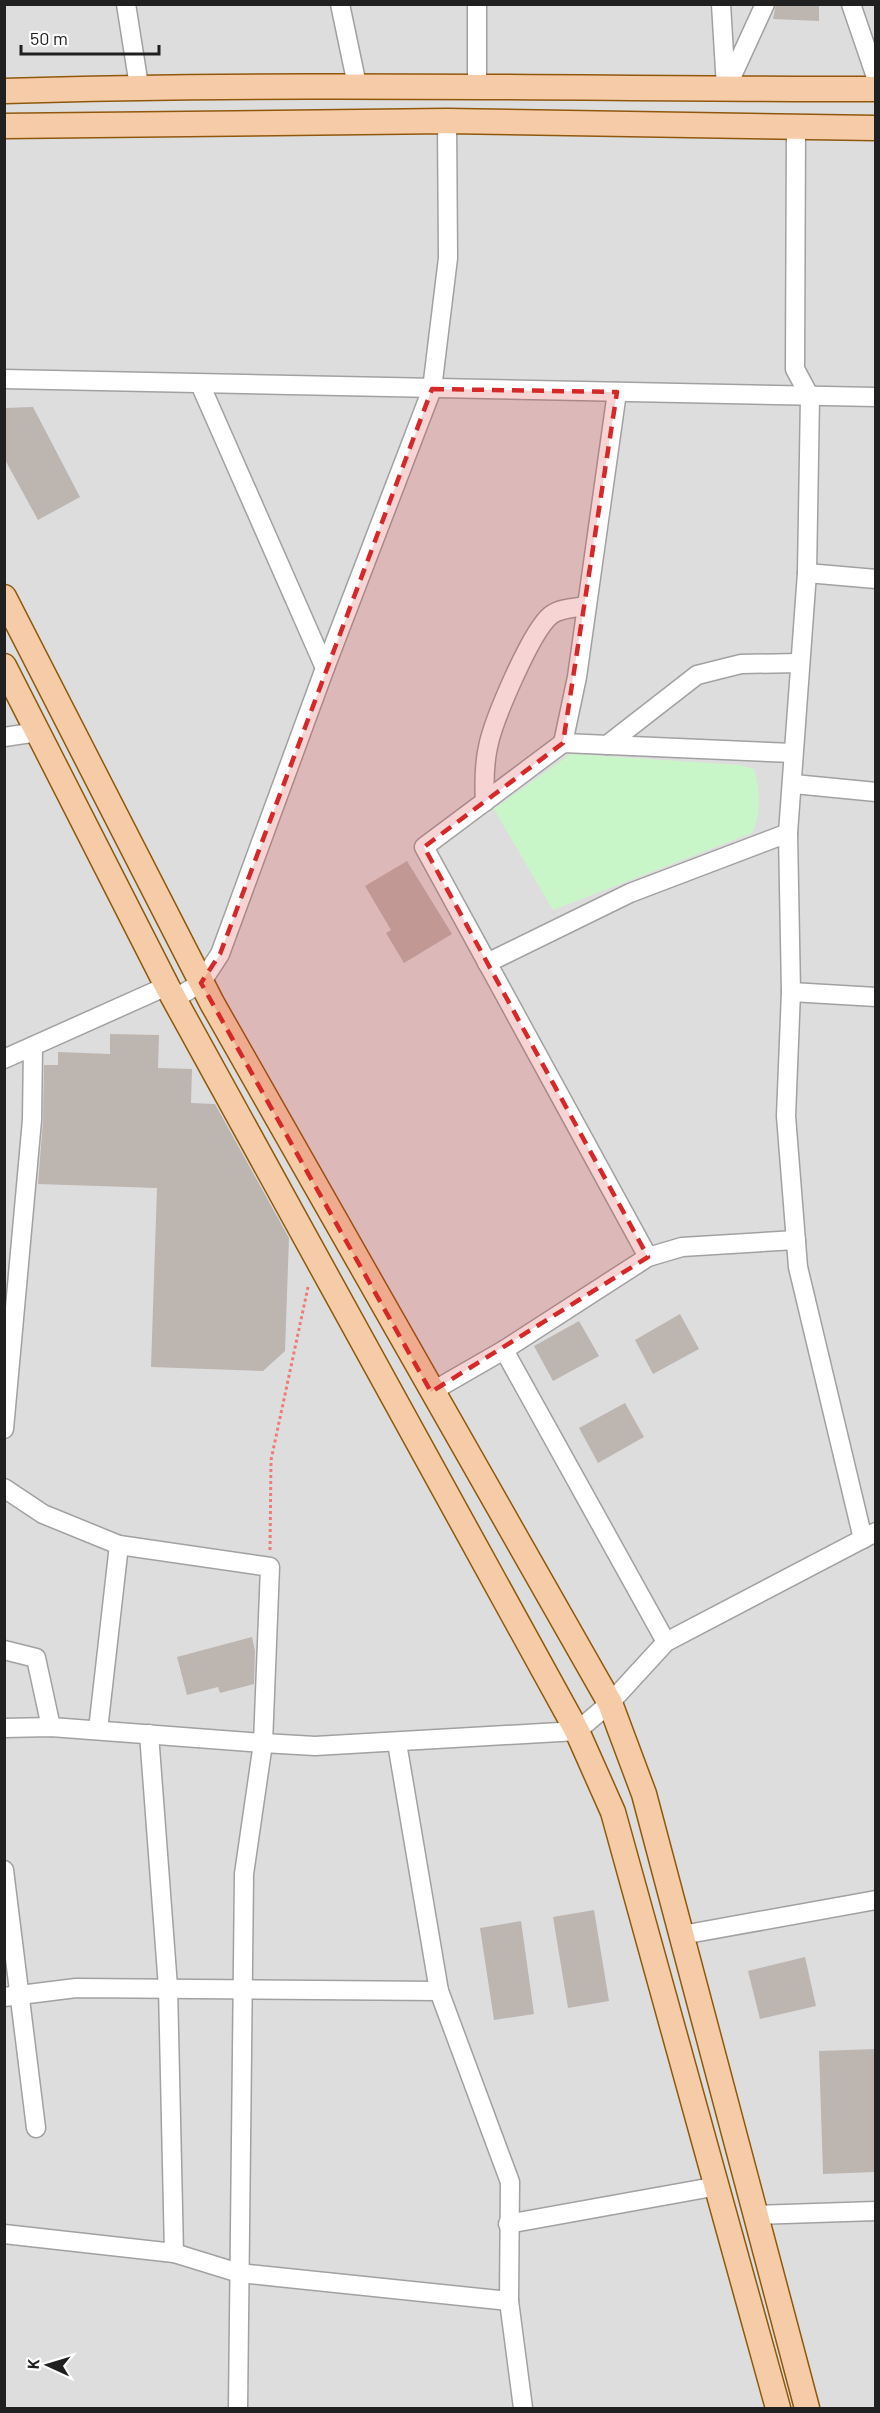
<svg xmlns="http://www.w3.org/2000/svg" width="880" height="2413" font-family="Barlow,sans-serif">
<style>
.residential{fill:#dedddd}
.park{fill:#c9f6c8}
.building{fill:#bdb5b0}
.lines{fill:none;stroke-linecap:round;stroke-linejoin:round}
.minor-casing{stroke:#a1a1a1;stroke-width:21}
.major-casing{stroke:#90580c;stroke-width:27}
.path{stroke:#ef7a78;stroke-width:3;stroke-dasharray:3 3;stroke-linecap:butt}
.minor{stroke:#fff;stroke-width:18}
.major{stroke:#f5cca7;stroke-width:24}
.marked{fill:#d62828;fill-opacity:0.2;stroke:#d62828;stroke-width:4.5;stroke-dasharray:12 8;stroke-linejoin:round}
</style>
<rect width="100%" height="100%" fill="#f0ece7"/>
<rect class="residential" x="5" y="5" width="870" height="2403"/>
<path class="park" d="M571 754 740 765 754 769C760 787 761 816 752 833L553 910 494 809Z"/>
<g class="building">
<path d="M776 4H819V21L773 19Z"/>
<path d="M33 407 80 497 38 520 4 458V408Z"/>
<path d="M407 861 452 934 404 963 386 933 391 930 365 886Z"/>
<path d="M110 1034 159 1035 158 1068 192 1069 191 1103 215 1104 289 1238 285 1351 263 1371 151 1367 157 1188 38 1184 43 1121 44 1065H58V1052L110 1054Z"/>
<path d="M680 1314 699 1349 653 1374 635 1340Z"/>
<path d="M579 1321 599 1356 553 1381 534 1346Z"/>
<path d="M625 1403 644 1437 598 1463 579 1428Z"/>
<path d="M252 1637 255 1651 254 1684 220 1693 218 1687 187 1695 177 1657Z"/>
<path d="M594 1910 609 2001 568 2008 553 1917Z"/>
<path d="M521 1921 534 2014 494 2020 480 1928Z"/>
<path d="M805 1957 816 2006 760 2019 748 1971Z"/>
<path d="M876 2049V2172L823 2174 819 2051Z"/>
</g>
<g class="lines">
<g class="minor-casing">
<g id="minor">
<path d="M126 4 139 86"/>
<path d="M340 4 357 85"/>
<path d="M721 4 726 87"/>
<path d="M851 4 876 77"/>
<path d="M477 85V4"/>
<path d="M726 89 765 4"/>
<path d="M796 126 795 369 810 397 807 573 788 833 791 992 786 1116 798 1267 863 1539"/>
<path d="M4 379 876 397"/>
<path d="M200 384 325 668"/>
<path d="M807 573 876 579"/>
<path d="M4 737 38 732"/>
<path d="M563 743 577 677 617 392"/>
<path d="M607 745 697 675 741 664 800 663"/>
<path d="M794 784 876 792"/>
<path d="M485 802C484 783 484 765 488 747 493 721 531 631 551 615 561 608 574 608 586 606"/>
<path d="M487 963 630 893 788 833"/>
<path d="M791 992 876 997"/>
<path d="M174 999 201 983 220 954 325 668 432 389 448 258 447 121"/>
<path d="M4 1059 167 986"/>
<path d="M648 1257 424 847 563 743 793 753"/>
<path d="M504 1350 666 1642"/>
<path d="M431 1392 504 1350 648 1257 682 1247 796 1240"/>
<path d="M4 1429 32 1120 33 1046"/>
<path d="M4 1488 43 1514 119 1545 270 1567 263 1743 51 1727 4 1728"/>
<path d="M4 1650 36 1658 51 1727"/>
<path d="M98 1730 119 1545"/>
<path d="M149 1734 168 1987 174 2253"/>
<path d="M397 1743 439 1991 510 2182 509 2301 523 2408"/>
<path d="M4 1870 36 2128"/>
<path d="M682 1935 876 1900"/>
<path d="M4 1997 76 1988 439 1991"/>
<path d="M755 2215 876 2211"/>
<path d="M508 2224 718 2186"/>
<path d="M4 2234 174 2253 239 2273 509 2301"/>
<path d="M238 2408 244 1874 263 1743 315 1746 577 1731 610 1703 666 1642 876 1532"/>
</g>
</g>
<g class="major-casing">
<g id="major">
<path d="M4 91C295 82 585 89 876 89"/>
<path d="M4 126 447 121 876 128"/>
<path d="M4 597 212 1003 610 1703 644 1794 807 2408"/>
<path d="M4 666 167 986 577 1731 613 1812 778 2408"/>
</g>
</g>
<path class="path" d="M270 1550 271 1460 308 1287"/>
<use href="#minor" class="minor"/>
<use href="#major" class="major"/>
</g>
<path class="marked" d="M432 389 617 392 563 743 424 847 648 1257 431 1392 201 983 220 954Z"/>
<rect width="880" height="2413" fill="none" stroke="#202020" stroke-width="12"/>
<g transform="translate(48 2365) rotate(274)" stroke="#ffffff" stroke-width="4.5" paint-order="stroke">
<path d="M0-4.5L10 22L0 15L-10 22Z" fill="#202020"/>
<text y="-9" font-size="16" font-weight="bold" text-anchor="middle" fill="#202020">K</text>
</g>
<path d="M21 45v9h138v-9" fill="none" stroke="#202020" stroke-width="3"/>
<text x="30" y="45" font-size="18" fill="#202020" stroke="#ffffff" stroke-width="4.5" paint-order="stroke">50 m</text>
</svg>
